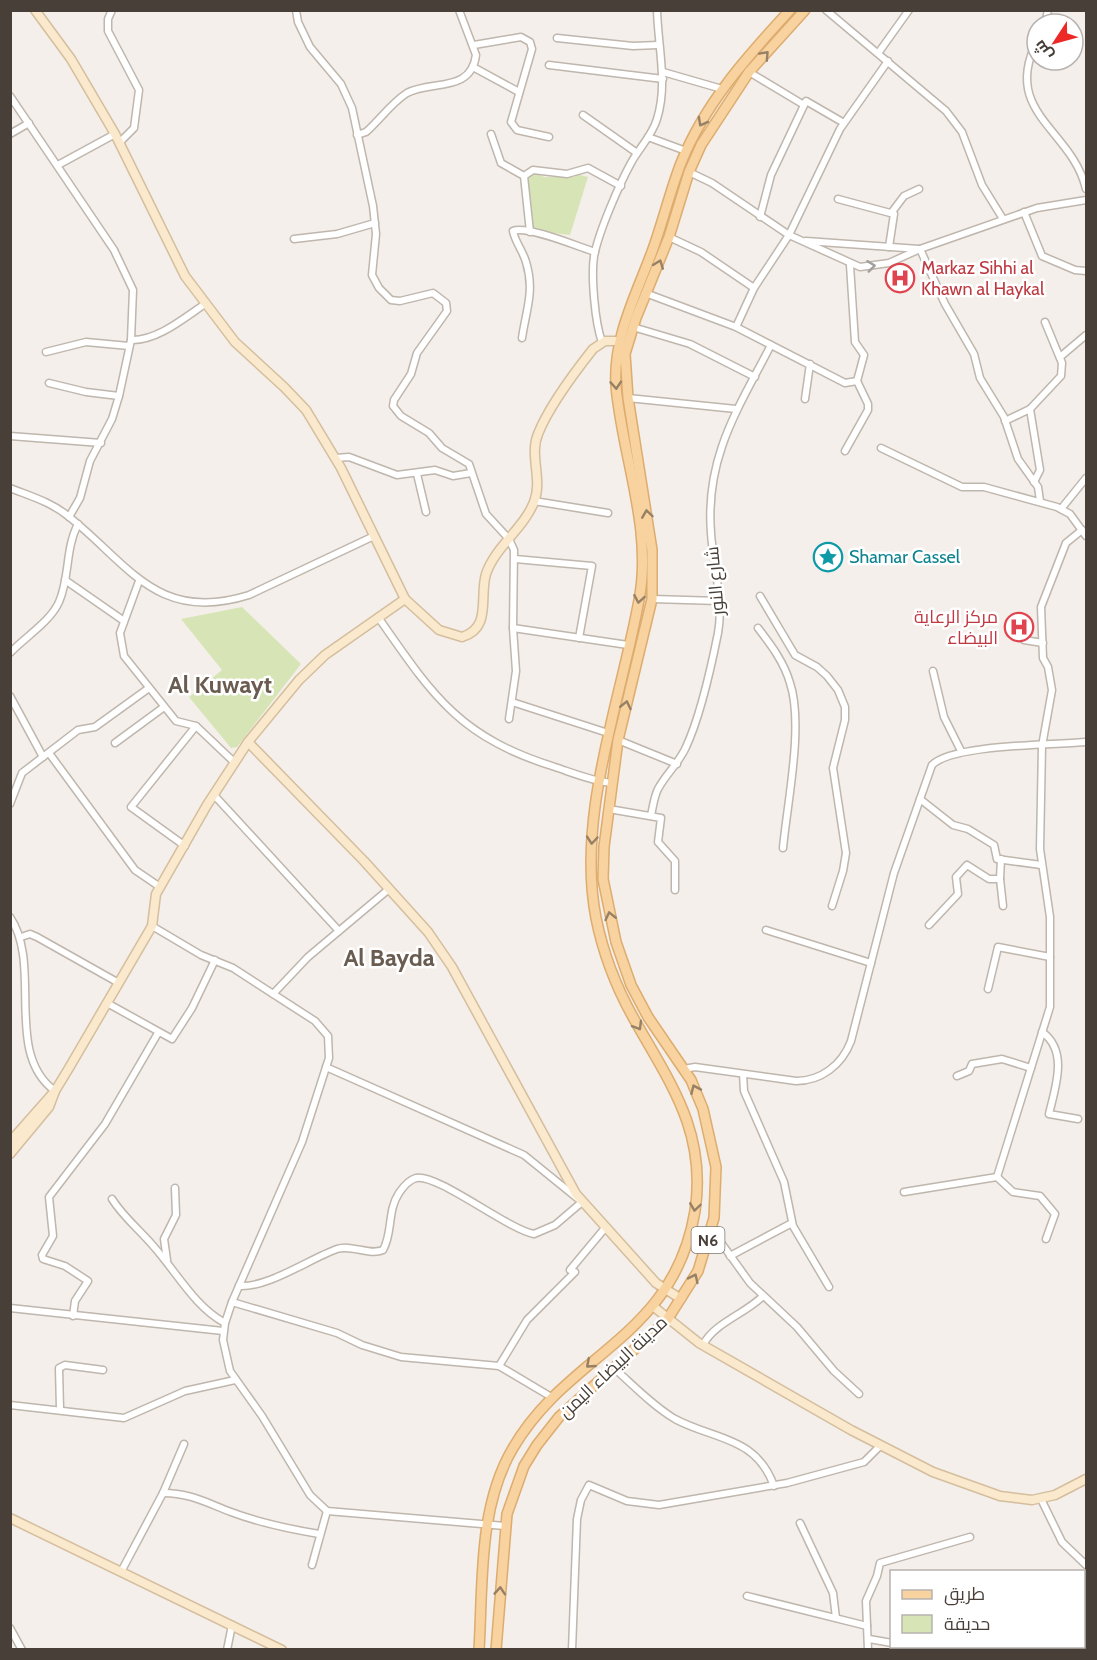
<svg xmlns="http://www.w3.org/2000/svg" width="1097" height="1660" font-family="Cabin,Cairo,sans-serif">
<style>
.green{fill:#d7e5b6}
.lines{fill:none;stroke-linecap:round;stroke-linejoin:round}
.street-casing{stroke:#bfb6ad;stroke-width:9}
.secondary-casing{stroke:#d4be9e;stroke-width:11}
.primary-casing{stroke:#ddac6f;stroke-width:12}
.street{stroke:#fff;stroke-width:6}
.secondary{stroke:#fbe9cd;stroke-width:8}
.primary{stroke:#f8d29f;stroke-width:9}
.oneway{stroke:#978166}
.oneway2{stroke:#a49f9c}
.labels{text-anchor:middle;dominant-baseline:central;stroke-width:5;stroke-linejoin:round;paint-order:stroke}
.shield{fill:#fff;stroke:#7f7974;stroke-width:1.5}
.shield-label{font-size:16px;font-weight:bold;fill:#483f38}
.health-label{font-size:18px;fill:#be3a42;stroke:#fff;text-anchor:start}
.culture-label{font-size:18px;fill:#0d838f;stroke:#fff;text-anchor:start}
.street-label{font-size:18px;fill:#483f38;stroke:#fff}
.district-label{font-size:24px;font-weight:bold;fill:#6a5c50;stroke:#fff}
</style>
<rect width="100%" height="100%" fill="#f4efea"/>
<g class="green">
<path d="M533 173 545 177H575L576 174 588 177 570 235 536 231 533 227 528 179Z"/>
<path d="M242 607 301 664 237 747 231 748 189 697 222 670 181 619Z"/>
</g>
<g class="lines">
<g class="street-casing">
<g id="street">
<path d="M112 10 108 19V31L139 90 134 128 119 143"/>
<path d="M296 10 298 22 310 47 341 84 352 108 373 206 376 234 372 275 379 288 391 300 400 301 433 293 446 303 447 311 417 353 411 374 394 400 393 406 401 416 429 433 442 448 469 464 486 514 509 539 514 550 513 628 516 671 509 719"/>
<path d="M826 10 946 111 962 132 982 185 1003 219"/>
<path d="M1045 24 1048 10"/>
<path d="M557 38 633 46 658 45"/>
<path d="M1037 41C1001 113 1072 129 1086 189"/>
<path d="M474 45 521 37 530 42 532 49 511 122 517 130 549 137"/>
<path d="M879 52 909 10"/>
<path d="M549 65 663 79"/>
<path d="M473 67 519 92"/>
<path d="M663 72 722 89"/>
<path d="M749 72 804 105"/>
<path d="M10 96 114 250 133 290 131 340 119 396 112 419 90 461 80 498 69 517"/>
<path d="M583 115 637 153"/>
<path d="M10 134 29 123"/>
<path d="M491 134 501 163 524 176 530 232"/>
<path d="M357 135 366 132C380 120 391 103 407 93 432 80 471 93 476 55L459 10"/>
<path d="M648 137 686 151"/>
<path d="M58 165 115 134"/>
<path d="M689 172 712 183 789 235 860 267 889 263 920 249 1037 208 1086 200"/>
<path d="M524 176 533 170 567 174 588 168 621 186"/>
<path d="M838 199 894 214 889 247"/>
<path d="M892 212 904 196 919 189"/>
<path d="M1024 212 1042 256 1075 270 1086 271"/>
<path d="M760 217 771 175 806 101 844 123"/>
<path d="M669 237 701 252 754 288"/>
<path d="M294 239 337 234 375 223"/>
<path d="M806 241 919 249"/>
<path d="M920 249 945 304 974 354 980 378 1004 417 1018 459 1038 487 1040 501"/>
<path d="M648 294 736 327 845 383 857 381 864 355 855 342 850 265"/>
<path d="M633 327 690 344 755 377"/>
<path d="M736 327 754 288 789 235 840 129 888 61"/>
<path d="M522 338C526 310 535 291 526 262 523 251 515 242 513 231 527 225 579 247 595 252"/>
<path d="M131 340C157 341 184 318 205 304"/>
<path d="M602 342C595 323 591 277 594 256 599 231 619 185 631 163 639 148 652 136 657 119 668 84 658 47 657 10"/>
<path d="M46 352 86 342 129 346"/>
<path d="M1060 357 1086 335"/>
<path d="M49 383 86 392 119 396"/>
<path d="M628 398 736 409"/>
<path d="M805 399 810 364"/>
<path d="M1030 409 1040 470 1034 482"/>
<path d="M1005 421 1030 409 1061 376 1062 363 1045 322"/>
<path d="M10 436 101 443"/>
<path d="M881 448 962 487H984L1057 507 1070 514 1086 536"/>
<path d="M845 451 868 410V404L857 381"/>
<path d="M335 458 349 457 397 475 435 470 453 476 471 473"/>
<path d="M417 474 426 512"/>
<path d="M10 488C30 496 51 502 68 516 129 564 157 624 249 595L374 536"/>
<path d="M534 501 608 513"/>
<path d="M1061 509 1086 478"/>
<path d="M515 559 592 566 579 638"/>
<path d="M65 580 124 621"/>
<path d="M139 581 120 633 124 656 176 721 196 726 235 763"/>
<path d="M760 596 795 655 817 667 827 676 838 690 845 707V720L833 768 846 853 843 871 832 906"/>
<path d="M652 599 719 601"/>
<path d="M378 617C433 696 459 737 555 767 573 773 592 781 612 783"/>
<path d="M513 628 628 645"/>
<path d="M758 628C771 645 784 662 790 683 804 725 787 804 783 848"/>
<path d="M1024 640 1043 643"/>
<path d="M10 653C25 637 50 622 59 602 70 577 65 549 78 524"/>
<path d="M933 671 944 717 961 751"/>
<path d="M10 696 43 757"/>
<path d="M512 702 608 733"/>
<path d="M618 740 677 764"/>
<path d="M115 743 164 707"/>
<path d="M49 753 135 870 160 887"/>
<path d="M214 795 339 931"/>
<path d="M920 799 953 825 968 829 994 845 997 859 1041 865"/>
<path d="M10 804 22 773 78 730 95 727 149 688"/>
<path d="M609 809 661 818 658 842 675 861V890"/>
<path d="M651 815C653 807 654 797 658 789 666 774 679 763 686 747 701 715 711 668 718 633 724 600 713 566 711 533 705 457 738 409 771 345"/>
<path d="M185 846 131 807 196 726"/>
<path d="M1000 879 1003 906"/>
<path d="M10 917C43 966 3 1053 55 1091"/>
<path d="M929 925 958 894 956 877 967 865 989 879H1000L1001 859"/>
<path d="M152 926 201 955 233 968 315 1021 328 1036 329 1058 302 1142 232 1302 225 1323 223 1340 230 1371 262 1416 310 1495 327 1511 505 1526"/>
<path d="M766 930 871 963"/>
<path d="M21 937 30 934 37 937 117 982"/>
<path d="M988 989 998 947 1050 957"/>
<path d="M273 994 308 957 389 889"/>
<path d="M107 1003 172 1039 192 1008 215 960"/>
<path d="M1042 1032C1069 1051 1055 1088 1049 1114L1078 1119"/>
<path d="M684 1069 695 1067 796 1081C821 1081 842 1065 851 1041L894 873 932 765C952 744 1054 745 1086 742"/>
<path d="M743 1074 744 1091 784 1182 793 1226 829 1287"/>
<path d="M957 1076 969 1071 972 1064 1002 1059 1031 1068"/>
<path d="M997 1177 1050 1007V917L1040 849 1042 746 1052 690 1048 667 1043 658 1041 607 1066 543 1082 530"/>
<path d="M904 1192 997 1177 1013 1192 1040 1196 1055 1214 1046 1239"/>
<path d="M112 1199C124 1218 141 1231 155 1248 177 1273 195 1307 225 1323"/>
<path d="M710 1236 722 1244 750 1283 797 1327 834 1371 859 1394"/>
<path d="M730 1256 792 1223"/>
<path d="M167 1260 164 1239 176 1215 175 1188"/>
<path d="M239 1286C268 1288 309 1259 337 1249 352 1244 369 1256 383 1250 393 1233 387 1211 399 1193 403 1187 409 1180 416 1178 437 1173 507 1229 534 1234L555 1225 582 1202 524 1155 326 1067"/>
<path d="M232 1302 337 1333 362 1345 401 1357 499 1366 553 1398"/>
<path d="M10 1308 223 1331"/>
<path d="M73 1316 75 1301 88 1281 65 1266 43 1259 42 1255 53 1236 49 1197 105 1124 158 1033"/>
<path d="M703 1345C714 1323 745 1314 763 1296"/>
<path d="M499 1366 527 1320 575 1272 570 1270 605 1228"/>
<path d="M615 1369C634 1386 653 1406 675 1419 714 1440 756 1436 774 1486"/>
<path d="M10 1405 124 1418 185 1391 235 1380"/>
<path d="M60 1409 59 1368 65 1365 103 1370"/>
<path d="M163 1493C190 1493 207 1503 231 1512 260 1523 289 1529 319 1534"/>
<path d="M1041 1499 1062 1542 1086 1565"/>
<path d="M800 1523 833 1593 836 1618"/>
<path d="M312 1565 327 1511"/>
<path d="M122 1570 163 1493 184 1444"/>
<path d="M747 1596 867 1626"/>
<path d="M10 1628 22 1650"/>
<path d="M869 1639 892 1643"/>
<path d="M973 1646 982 1650"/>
<path d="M227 1650 232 1625"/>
<path d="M572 1650 577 1519 581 1500 589 1485 627 1501 659 1505 787 1483 864 1462 880 1446"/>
<path d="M868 1650 866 1601 877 1576 880 1563 970 1537"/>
</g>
</g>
<g class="secondary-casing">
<g id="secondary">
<path d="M35 10 71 59 115 134 185 276 235 342 284 387 306 410 341 468 405 599 439 630 462 637C492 628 479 597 486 574 495 547 524 528 534 502 543 480 529 455 538 434 549 406 574 373 593 349L605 341H619"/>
<path d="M248 742 364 861 428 932 452 967 576 1194 656 1283 681 1299"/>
<path d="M10 1142 55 1091 69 1068 152 926 156 894 207 805 248 742 299 680 325 655 405 599"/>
<path d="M10 1154 49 1107 55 1091"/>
<path d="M654 1307 699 1343 851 1430 933 1472 1000 1496 1032 1500 1055 1495 1086 1479"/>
<path d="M10 1518 282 1650"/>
</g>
</g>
<g class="primary-casing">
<g id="primary">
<path d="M479 1650C483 1583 478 1507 513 1448 569 1352 674 1338 695 1211 707 1132 670 1083 634 1019 616 987 603 953 596 918 576 816 621 700 639 600 653 529 622 456 616 386 613 340 634 299 650 257 662 226 669 194 681 163 705 103 747 57 790 10"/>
<path d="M496 1650 507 1514 524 1466 537 1445 559 1417 667 1320 698 1271 714 1218 716 1167 703 1109 691 1080 648 1017 631 985 616 942 603 879 604 847 618 740 652 599V550L628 398 625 354 636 318 669 237 689 172 701 145 749 72 805 10"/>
</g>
</g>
<use href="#street" class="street"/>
<use href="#secondary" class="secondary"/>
<use href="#primary" class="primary"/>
</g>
<defs><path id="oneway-chevron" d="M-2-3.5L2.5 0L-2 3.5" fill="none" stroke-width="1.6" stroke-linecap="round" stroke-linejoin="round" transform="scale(1.5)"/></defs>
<g class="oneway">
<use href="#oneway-chevron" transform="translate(765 55) rotate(-47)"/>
<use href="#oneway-chevron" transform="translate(702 122) rotate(119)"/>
<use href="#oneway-chevron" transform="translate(659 264) rotate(-69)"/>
<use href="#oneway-chevron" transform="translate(616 385) rotate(86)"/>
<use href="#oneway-chevron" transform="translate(647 514) rotate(-98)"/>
<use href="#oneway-chevron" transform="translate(639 599) rotate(100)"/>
<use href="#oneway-chevron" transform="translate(626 705) rotate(-77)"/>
<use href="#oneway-chevron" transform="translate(592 840) rotate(95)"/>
<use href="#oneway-chevron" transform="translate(610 916) rotate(-103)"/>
<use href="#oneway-chevron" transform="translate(638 1026) rotate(59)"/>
<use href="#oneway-chevron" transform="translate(695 1089) rotate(-114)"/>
<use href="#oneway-chevron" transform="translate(695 1207) rotate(98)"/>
<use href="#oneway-chevron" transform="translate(694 1278) rotate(-64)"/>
<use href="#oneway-chevron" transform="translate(590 1364) rotate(139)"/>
<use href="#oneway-chevron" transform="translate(500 1591) rotate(-86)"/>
</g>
<use class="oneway2" href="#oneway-chevron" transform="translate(871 266) rotate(-7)"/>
<defs>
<g id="hospital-ring" transform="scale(1.5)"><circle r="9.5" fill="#fff" stroke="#e0444e" stroke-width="1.5"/><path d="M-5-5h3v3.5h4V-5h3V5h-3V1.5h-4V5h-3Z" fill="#e0444e"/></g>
<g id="sight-ring" transform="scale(1.5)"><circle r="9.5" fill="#fff" stroke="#0f9aa8" stroke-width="1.5"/><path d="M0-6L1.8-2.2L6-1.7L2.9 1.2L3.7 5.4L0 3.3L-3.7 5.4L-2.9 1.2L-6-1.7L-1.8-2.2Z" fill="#0f9aa8"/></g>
</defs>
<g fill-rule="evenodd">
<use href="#hospital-ring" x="900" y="278"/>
<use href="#sight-ring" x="828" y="557"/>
<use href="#hospital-ring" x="1019" y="627"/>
</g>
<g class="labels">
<rect class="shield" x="691.5" y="1227" width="33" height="26" rx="4.5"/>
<g class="shield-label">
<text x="708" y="1240">N6</text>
</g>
<g class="health-label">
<text x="921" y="268">Markaz Sihhi al<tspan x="921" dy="21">Khawn al Haykal</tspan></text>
<text x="998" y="617" text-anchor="end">مركز الرعاية<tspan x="998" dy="21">البيضاء</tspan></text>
</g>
<g class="culture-label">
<text x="849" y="557">Shamar Cassel</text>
</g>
<g class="street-label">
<text transform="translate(715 581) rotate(-95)">شارع النور</text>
<text transform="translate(613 1367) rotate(-43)">مدينة البيضاء اليمن</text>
</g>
<g class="district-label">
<text x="220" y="684">Al Kuwayt</text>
<text x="389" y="957">Al Bayda</text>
</g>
</g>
<rect width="1097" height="1660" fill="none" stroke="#483f38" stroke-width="24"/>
<rect x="890" y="1570" width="195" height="78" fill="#ffffff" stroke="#b6b2af" stroke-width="1.5"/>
<rect x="902" y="1590" width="30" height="9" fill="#f8d29f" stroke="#b6b2af" stroke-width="1.5"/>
<text x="944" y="1600" font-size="18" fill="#483f38">طريق</text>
<rect x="902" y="1615" width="30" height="18" fill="#d7e5b6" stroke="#b6b2af" stroke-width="1.5"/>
<text x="944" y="1630" font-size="18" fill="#483f38">حديقة</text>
<g transform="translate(1055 42) rotate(234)"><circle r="28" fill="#ffffff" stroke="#b6b2af" stroke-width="1.5"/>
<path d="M0-4.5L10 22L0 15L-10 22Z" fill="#ed2928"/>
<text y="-9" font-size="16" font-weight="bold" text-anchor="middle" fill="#483f38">ش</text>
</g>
</svg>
